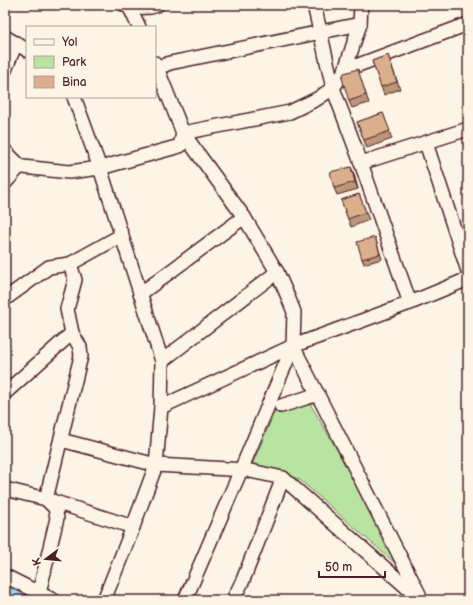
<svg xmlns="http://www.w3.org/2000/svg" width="473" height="605" font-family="'Balsamiq Sans',sans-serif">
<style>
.green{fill:#b8e3a0;stroke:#818166}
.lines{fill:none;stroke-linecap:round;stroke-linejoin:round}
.canal{stroke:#97d9f8;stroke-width:9}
.minor-casing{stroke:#4a1f2b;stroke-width:16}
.minor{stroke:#fcf5e5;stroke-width:13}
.wall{fill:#bc9678;stroke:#4a1f2b}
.shaded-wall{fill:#997a62;stroke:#4a1f2b}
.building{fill:#dbae8c;stroke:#4a1f2b}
</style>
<rect width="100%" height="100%" fill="#fcf5e5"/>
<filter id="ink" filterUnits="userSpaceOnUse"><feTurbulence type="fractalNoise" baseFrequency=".025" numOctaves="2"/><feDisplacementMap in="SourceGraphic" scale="8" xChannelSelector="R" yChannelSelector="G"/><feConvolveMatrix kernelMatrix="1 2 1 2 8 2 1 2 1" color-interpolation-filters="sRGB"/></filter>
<g filter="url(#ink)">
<path class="green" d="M308 400 380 524 397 565 300 480 285 473 252 465 275 411Z"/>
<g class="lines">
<path class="canal" d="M5 587 29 600"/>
<g class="minor-casing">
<g id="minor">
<path d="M125 5 130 8 139 27"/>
<path d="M314 5 333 88 361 163 410 303"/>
<path d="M130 8 151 7 157 5"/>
<path d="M5 37 27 50"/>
<path d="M155 63 183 133 244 217 277 272 288 297 294 312 293 346 241 470 185 600"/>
<path d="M155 69 170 63 360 24"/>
<path d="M5 70 16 43"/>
<path d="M345 70 468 24"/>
<path d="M74 97 100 168 162 361 161 407 156 465 133 527 104 600"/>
<path d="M183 133 290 112 317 99 333 88 345 70 360 24 361 5"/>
<path d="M426 143 468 271"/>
<path d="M5 151 20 166 23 167 69 172 100 168 180 146 183 133"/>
<path d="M361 163 468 129"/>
<path d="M5 183 20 166"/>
<path d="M140 294 244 217"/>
<path d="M5 299 49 267 70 264 122 235"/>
<path d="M293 346 419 594"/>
<path d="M162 361 277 272"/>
<path d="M5 393 72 333"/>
<path d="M281 406 318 394"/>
<path d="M161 407 293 346 410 303 468 279"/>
<path d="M61 440 156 465 246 470 283 478 421 600"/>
<path d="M5 489 46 499 133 527"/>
<path d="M5 576 53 600"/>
<path d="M39 593 57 518 55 508 46 499 81 356 80 347 72 333 67 309 75 280 70 264"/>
<path d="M233 600 243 580 283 478"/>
</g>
</g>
<use href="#minor" class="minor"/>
</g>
<g class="wall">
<path d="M388 55 400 89 384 95 372 61Z"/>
<path d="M360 77 369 103 352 108 349 101Z"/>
<path d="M383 113 392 139 367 148 357 122Z"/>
<path d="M351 167 358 189 337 195 334 188Z"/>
<path d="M359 194 369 220 351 227 341 200Z"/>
<path d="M375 237 382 259 364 264 362 259Z"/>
</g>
<path class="shaded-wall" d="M351 167 354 174 358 189 355 182Z"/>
<g class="building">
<path d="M388 55 397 82 381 87 372 61Z"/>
<path d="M358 69 366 95 349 101 342 78 344 73Z"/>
<path d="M383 113 390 131 364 140 357 122Z"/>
<path d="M351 167 355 182 334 188 330 172Z"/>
<path d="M359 194 366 212 348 219 341 200Z"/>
<path d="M375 237 380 254 362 259 357 242Z"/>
</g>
</g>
<rect width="473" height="605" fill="none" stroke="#fcf5e5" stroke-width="20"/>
<rect x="10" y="10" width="453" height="585" fill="none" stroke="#4a1f2b" stroke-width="1.5" filter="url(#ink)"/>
<rect x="26" y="26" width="130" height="72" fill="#fcf5e5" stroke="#b59f9b"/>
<rect x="34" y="39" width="20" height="6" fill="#fcf5e5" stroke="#b59f9b"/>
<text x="62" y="46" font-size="12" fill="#4a1f2b">Yol</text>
<rect x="34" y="56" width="20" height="12" fill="#b8e3a0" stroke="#b59f9b"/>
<text x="62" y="66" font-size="12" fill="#4a1f2b">Park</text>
<rect x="34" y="76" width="20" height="12" fill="#dbae8c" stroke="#b59f9b"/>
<text x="62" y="86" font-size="12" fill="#4a1f2b">Bina</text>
<g transform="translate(46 559) rotate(254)" stroke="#fcf5e5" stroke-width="3" paint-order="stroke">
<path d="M0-3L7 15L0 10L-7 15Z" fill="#4a1f2b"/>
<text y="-6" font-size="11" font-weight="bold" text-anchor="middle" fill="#4a1f2b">K</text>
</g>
<path d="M319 571v6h66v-6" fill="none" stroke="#4a1f2b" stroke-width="2"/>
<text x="325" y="571" font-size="12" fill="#4a1f2b" stroke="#fcf5e5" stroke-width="3" paint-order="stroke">50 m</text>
</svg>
